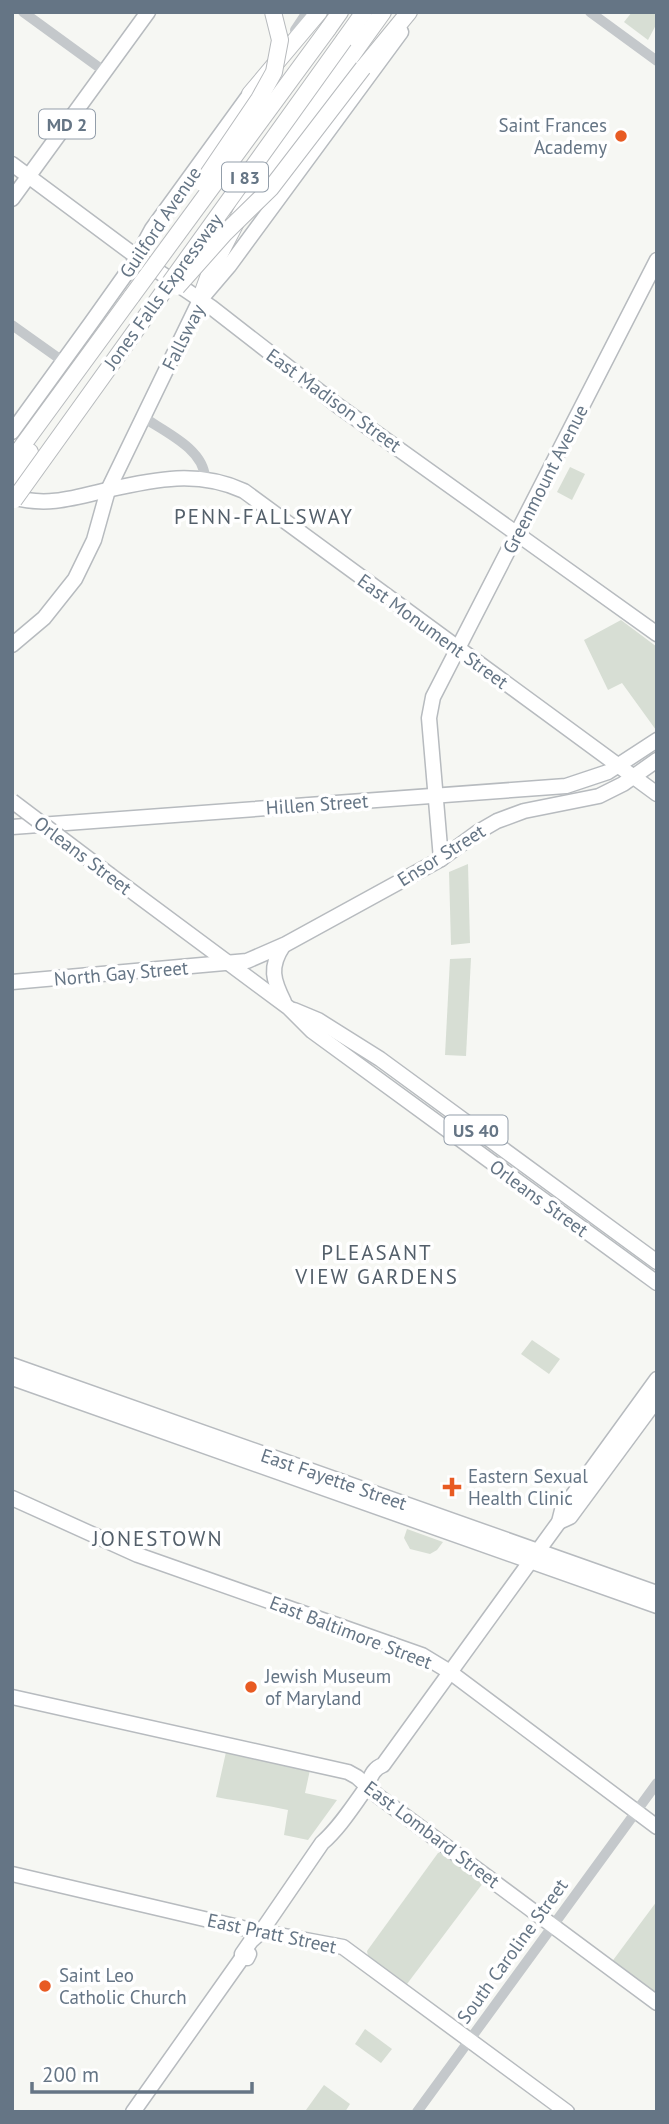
<svg xmlns="http://www.w3.org/2000/svg" width="669" height="2124" font-family="'PT Sans',sans-serif">
<style>
.green{fill:#d7ded4}
.lines{fill:none;stroke-linecap:round;stroke-linejoin:round}
.major-casing{stroke:#b7bbbf;stroke-width:17}
.highway-casing{stroke:#b7babd;stroke-width:18}
.minor{stroke:#c4c8cb;stroke-width:10}
.major{stroke:#fff;stroke-width:14}
.highway{stroke:#fff;stroke-width:16}
.major-bridge-casing{stroke:#b7bbbf;stroke-width:17;stroke-linecap:butt}
.highway-bridge-casing{stroke:#b7babd;stroke-width:18;stroke-linecap:butt}
.major-bridge{stroke:#fff;stroke-width:14}
.highway-bridge{stroke:#fff;stroke-width:16}
.poi-dot{fill:#e85b22;stroke:#fff;stroke-width:2.5}
.labels{text-anchor:middle;dominant-baseline:central;stroke-width:7;stroke-linejoin:round;paint-order:stroke}
.shield{fill:#fff;stroke:#939eaa;stroke-width:2}
.shield-label{font-size:18px;font-weight:bold;fill:#657585}
.poi-label{font-size:19px;fill:#657585;stroke:#fff;text-anchor:start}
.street-label{font-size:19px;fill:#657585;stroke:#fff}
.neighbourhood-label{font-size:21px;letter-spacing:2px;fill:#535f6a;stroke:#fff}
</style>
<rect width="100%" height="100%" fill="#f6f7f3"/>
<g class="green">
<path d="M632 12H657V23L648 40 624 22Z"/>
<path d="M570 467 585 474 572 500 557 492Z"/>
<path d="M621 620 657 647 656 730 622 683 608 690 584 640Z"/>
<path d="M468 864 470 943 451 945 449 872Z"/>
<path d="M471 958 466 1056 445 1055 450 959Z"/>
<path d="M532 1340 560 1359 549 1374 521 1354Z"/>
<path d="M407 1529 443 1542 437 1550 430 1554 410 1549 404 1538Z"/>
<path d="M226 1752 310 1770 305 1793 337 1800 308 1840 284 1835 288 1810C264 1804 241 1802 216 1797Z"/>
<path d="M442 1852 483 1883 407 1984 368 1956 367 1951 438 1853Z"/>
<path d="M657 1901V1997L611 1963Z"/>
<path d="M365 2029 392 2049 381 2063 355 2044Z"/>
<path d="M324 2085 350 2104 345 2112H309L306 2110Z"/>
</g>
<g class="lines">
<g class="major-casing">
<g id="major">
<path d="M12 164 137 257 211 307 337 405 657 634"/>
<path d="M12 199 148 12"/>
<path d="M12 432 91 323 133 264 152 229 250 94"/>
<path d="M12 497C47 507 74 498 107 490 156 479 198 470 244 491L657 794"/>
<path d="M12 645 44 618 75 579 94 540 108 490 200 300 229 266 401 32"/>
<path d="M12 827 566 786 608 772 657 740"/>
<path d="M441 859 429 718 433 697 657 260"/>
<path d="M110 875 289 1008 312 1031 657 1283"/>
<path d="M283 946C269 967 273 980 284 1002"/>
<path d="M12 982 247 961 286 944 441 859 478 832 497 821 524 811 599 796 623 784 657 760"/>
<path d="M294 1010 318 1020 380 1059 657 1262"/>
<path d="M12 1365 657 1593"/>
<path d="M12 1378 657 1606"/>
<path d="M12 1498 138 1555 422 1655 450 1672 657 1827"/>
<path d="M559 1522 570 1517 657 1399"/>
<path d="M12 1697 348 1772 357 1777 378 1796 657 2003"/>
<path d="M12 1874 247 1929 343 1947 567 2112"/>
<path d="M242 1958V1954L251 1941 261 1932 322 1843C339 1828 351 1809 364 1791 370 1781 371 1769 383 1765L543 1544 559 1522 562 1510 657 1379"/>
<path d="M133 2112 242 1958H247L249 1954"/>
</g>
</g>
<g class="highway-casing">
<g id="highway">
<path d="M328 29 340 12"/>
<path d="M344 40 364 12"/>
<path d="M363 68 409 12"/>
<path d="M250 94 319 12"/>
<path d="M200 300 209 275 246 203 383 12"/>
<path d="M12 460 132 296"/>
<path d="M12 479 30 452"/>
</g>
</g>
<g class="minor">
<path d="M23 12 104 71"/>
<path d="M590 12 657 61"/>
<path d="M295 30 307 12"/>
<path d="M12 325 64 362"/>
<path d="M143 417C165 432 204 449 205 478"/>
<path d="M417 2112 657 1783"/>
</g>
<use href="#major" class="major"/>
<use href="#highway" class="highway"/>
<g class="major-bridge-casing">
<path id="major-bridge" d="M12 801 110 875"/>
</g>
<g class="highway-bridge-casing">
<g id="highway-bridge">
<path d="M202 183 259 99 274 72 280 40 273 12"/>
<path d="M177 287 225 233 271 188 363 68"/>
<path d="M132 296 328 29"/>
<path d="M14 500 344 40"/>
</g>
</g>
<use href="#major-bridge" class="major-bridge"/>
<use href="#highway-bridge" class="highway-bridge"/>
</g>
<g class="poi-dot">
<circle cx="621" cy="136" r="7"/>
<path d="M448.5 1476.5h7v7h7v7h-7v7h-7v-7h-7v-7h7z"/>
<circle cx="251" cy="1687" r="7"/>
<circle cx="45" cy="1986" r="7"/>
</g>
<g class="labels">
<g class="shield">
<rect x="39" y="109.5" width="56" height="29" rx="5"/>
<rect x="222" y="162.5" width="46" height="29" rx="5"/>
<rect x="444.5" y="1115.5" width="63" height="29" rx="5"/>
</g>
<g class="shield-label">
<text x="67" y="124">MD 2</text>
<text x="245" y="177">I 83</text>
<text x="476" y="1130">US 40</text>
</g>
<g class="poi-label">
<text x="607" y="125" text-anchor="end">Saint Frances<tspan x="607" dy="22">Academy</tspan></text>
<text x="468" y="1476">Eastern Sexual<tspan x="468" dy="22">Health Clinic</tspan></text>
<text x="265" y="1676">Jewish Museum<tspan x="265" dy="22">of Maryland</tspan></text>
<text x="59" y="1975">Saint Leo<tspan x="59" dy="22">Catholic Church</tspan></text>
</g>
<g class="street-label">
<text transform="translate(160 222) rotate(-56)">Guilford Avenue</text>
<text transform="translate(163 291) rotate(-54)">Jones Falls Expressway</text>
<text transform="translate(183 337) rotate(-63)">Fallsway</text>
<text transform="translate(334 400) rotate(36)">East Madison Street</text>
<text transform="translate(545 479) rotate(-63)">Greenmount Avenue</text>
<text transform="translate(433 631) rotate(36)">East Monument Street</text>
<text transform="translate(317 804) rotate(-4)">Hillen Street</text>
<text transform="translate(83 855) rotate(37)">Orleans Street</text>
<text transform="translate(441 855) rotate(-32)">Ensor Street</text>
<text transform="translate(121 973) rotate(-5)">North Gay Street</text>
<text transform="translate(539 1198) rotate(36)">Orleans Street</text>
<text transform="translate(334 1479) rotate(19)">East Fayette Street</text>
<text transform="translate(351 1632) rotate(21)">East Baltimore Street</text>
<text transform="translate(432 1834) rotate(37)">East Lombard Street</text>
<text transform="translate(272 1933) rotate(12)">East Pratt Street</text>
<text transform="translate(512 1951) rotate(-54)">South Caroline Street</text>
</g>
<g class="neighbourhood-label">
<text x="264" y="516">PENN-FALLSWAY</text>
<text x="377" y="1252">PLEASANT<tspan x="377" dy="24">VIEW GARDENS</tspan></text>
<text x="158" y="1538">JONESTOWN</text>
</g>
</g>
<rect width="669" height="2124" fill="none" stroke="#657585" stroke-width="28"/>
<path d="M32 2082v10h220v-10" fill="none" stroke="#657585" stroke-width="3.5"/>
<text x="42" y="2082" font-size="21" fill="#657585" stroke="#ffffff" stroke-width="5" paint-order="stroke">200 m</text>
</svg>
